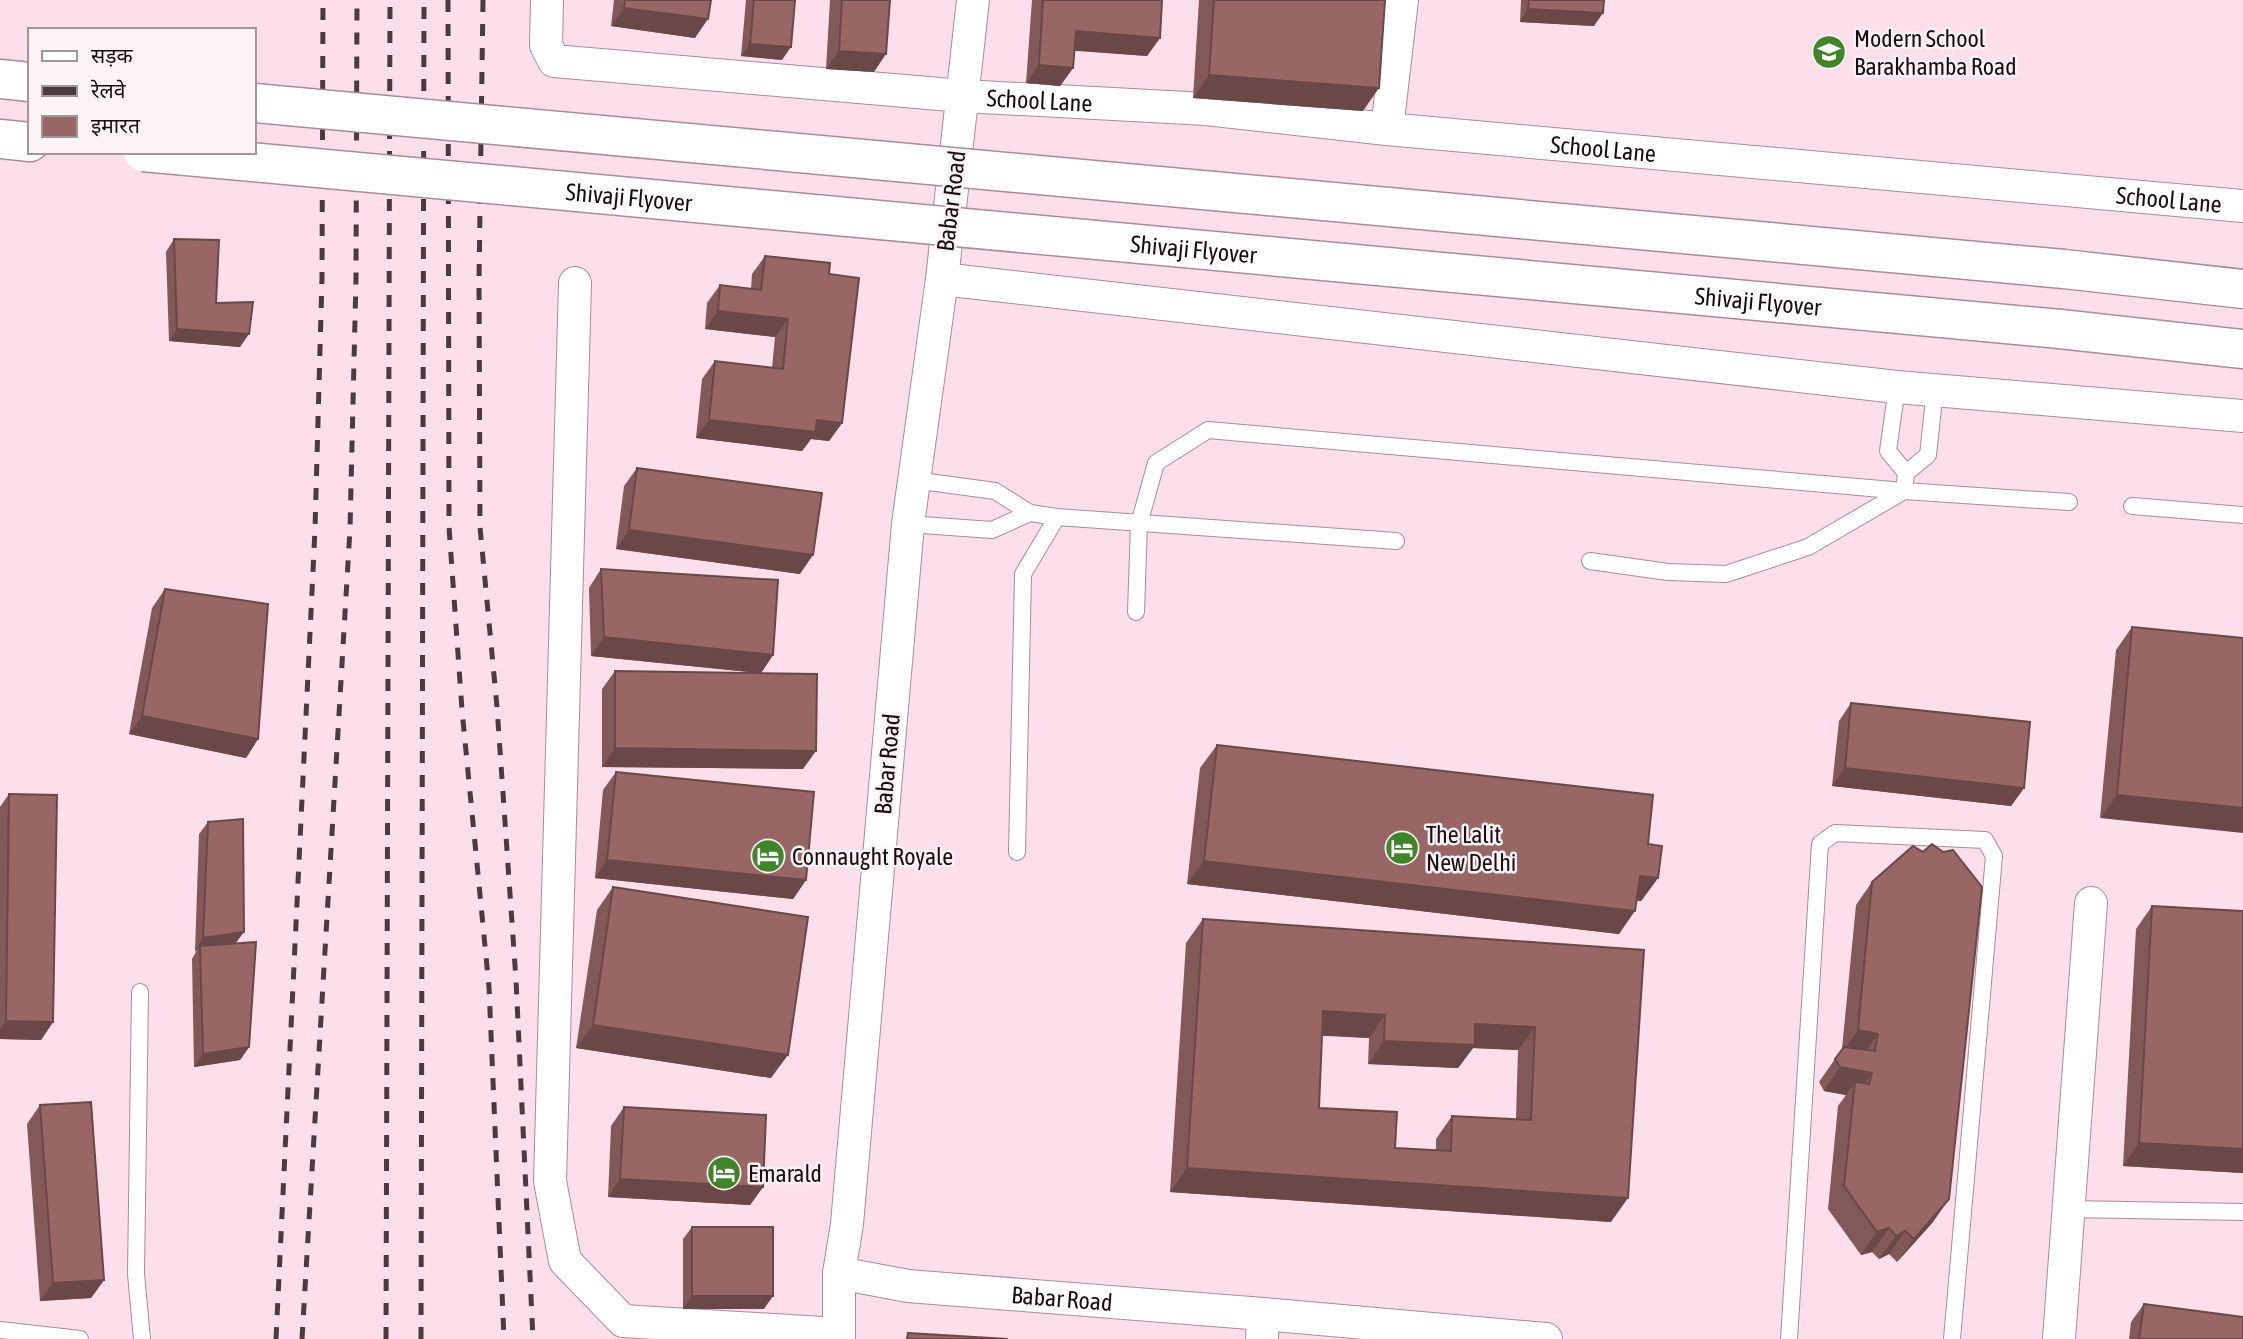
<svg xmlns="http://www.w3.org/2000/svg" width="2243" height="1339" font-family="'Asap Condensed','Noto Sans Devanagari',sans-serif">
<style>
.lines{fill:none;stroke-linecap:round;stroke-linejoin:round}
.lane-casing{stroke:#ab8b98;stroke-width:18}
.street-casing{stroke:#ab8b98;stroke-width:34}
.secondary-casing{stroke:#ab8b98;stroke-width:41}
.lane{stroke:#fff;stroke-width:16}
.street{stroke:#fff;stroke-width:32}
.secondary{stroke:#fff;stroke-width:38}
.rail{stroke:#4a3b41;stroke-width:5;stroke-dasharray:12 12;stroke-linecap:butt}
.secondary-bridge-casing{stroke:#ab8b98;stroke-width:41;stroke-linecap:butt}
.secondary-bridge{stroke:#fff;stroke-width:38}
.wall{fill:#835957;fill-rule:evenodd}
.shaded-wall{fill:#6a4847}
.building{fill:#986765;stroke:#6a4847;stroke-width:2;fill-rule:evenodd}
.labels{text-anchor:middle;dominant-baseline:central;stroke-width:5;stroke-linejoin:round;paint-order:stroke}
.poi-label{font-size:24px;fill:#190d12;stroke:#fbf3f6;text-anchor:start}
.street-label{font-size:24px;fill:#190d12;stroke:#fbf3f6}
</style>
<rect width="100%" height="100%" fill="#fcdfea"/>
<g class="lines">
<g class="lane-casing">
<g id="lane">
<path d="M1897 387 1888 451 1906 473"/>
<path d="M914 480 995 491 1030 513 1057 517 1396 541"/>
<path d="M1904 491 1906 473 1928 455 1935 390"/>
<path d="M2132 506 2243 515"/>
<path d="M908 524 992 530 1030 513"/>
<path d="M1590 561 1668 572 1726 574 1808 547 1904 491"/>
<path d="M1136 612 1139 524 1156 463 1208 430 1904 491 2069 502"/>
<path d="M1017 852 1023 574 1057 517"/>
<path d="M140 992 136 1274 142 1339"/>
<path d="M2069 1209 2243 1212"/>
<path d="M0 1330 80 1339"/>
<path d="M1789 1339 1820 844 1835 833 1985 840 1994 856 1952 1339"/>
</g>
</g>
<g class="street-casing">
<g id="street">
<path id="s1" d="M547 0 546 45 554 61 963 96 1206 109 1387 129 2243 206"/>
<path id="s2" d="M973 0 942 279 908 524 847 1224 839 1273 908 1286 1263 1314"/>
<path d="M1387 129 1402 0"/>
<path d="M942 279 1897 387 2243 416"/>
<path d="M575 283 550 1181 565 1261 623 1321 839 1334"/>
<path d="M839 1273V1339"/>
<path d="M1262 1339 1263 1314 1546 1339"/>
<path d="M2059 1339 2091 903"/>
</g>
</g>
<g class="secondary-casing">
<g id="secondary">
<path d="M0 79 30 82"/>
<path d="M0 139 30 142"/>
<path d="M2064 269 2243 289"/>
<path d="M2060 329 2243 349"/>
</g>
</g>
<use href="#lane" class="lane"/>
<use href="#street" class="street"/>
<use href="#secondary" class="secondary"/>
<g class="rail">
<path d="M448 0 449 527 462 710 489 987 504 1339"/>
<path d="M483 0 479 280 480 527 497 707 516 980 533 1339"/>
<path d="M276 1339 315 529 322 278 323 0"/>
<path d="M302 1339 350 529 356 278 357 0"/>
<path d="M386 1339 390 0"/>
<path d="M421 1339 424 0"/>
</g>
<g class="secondary-bridge-casing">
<g id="secondary-bridge">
<path d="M254 103 2064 269"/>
<path id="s3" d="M143 152 2060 329"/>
</g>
</g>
<use href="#secondary-bridge" class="secondary-bridge"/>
</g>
<g class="wall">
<path d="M614 0H711L695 38 611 26Z"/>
<path d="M746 0H795L782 60 741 56Z"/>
<path d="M830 0H890L874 72 826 69Z"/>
<path d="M1032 0H1162L1160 38 1147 56 1074 50 1073 68 1060 86 1026 83Z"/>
<path d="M1199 0H1385L1363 111 1193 98Z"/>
<path d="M1521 0H1604L1594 26 1520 22Z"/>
<path d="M174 239 216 303 240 347 169 341 166 252Z"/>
<path d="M765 256 829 274 842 423 829 441 811 439 802 451 696 438 702 379 715 361 772 368 775 337 705 329 707 303 720 285 751 289 752 274Z"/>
<path d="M637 468 800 574 616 549 624 486Z"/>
<path d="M601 569 773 655 761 673 803 769 602 767V689L615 671 758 673 591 656 589 588Z"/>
<path d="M165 589 258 739 246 758 129 734 152 608Z"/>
<path d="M2132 627 2243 638 2100 818 2116 650Z"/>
<path d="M1851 703 2024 788 2011 806 1832 786 1839 721Z"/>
<path d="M1217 745 1658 878 1641 901H1636L1619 934 1187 884 1200 768Z"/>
<path d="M616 772 806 880 793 899 595 878 603 790Z"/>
<path d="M9 794 53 1022 41 1040 0 1039V807Z"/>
<path d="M208 822 236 943 249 1047 240 1060 194 1067 192 959 197 950 195 951 199 834Z"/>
<path d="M1872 882 1933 1222 1897 1262 1889 1254 1879 1259 1872 1252 1861 1255 1828 1209 1838 1106 1846 1095 1824 1091 1819 1082 1842 1049 1856 905Z"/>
<path d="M613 887 771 1078 576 1048 597 910Z"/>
<path d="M2152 906 2243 911V1173L2123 1166 2136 929Z"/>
<path d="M1203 919 1644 950 1611 1222 1170 1192 1186 943ZM1322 1035 1369 1038 1368 1064 1458 1068 1473 1048 1518 1050 1516 1119 1452 1116 1436 1139V1150L1395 1148 1319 1108Z"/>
<path d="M40 1105 104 1280 91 1298 40 1301 27 1124Z"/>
<path d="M624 1107 763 1187 750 1205 608 1197 611 1126Z"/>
<path d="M692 1227 764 1309H683V1239Z"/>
<path d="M2144 1304 2243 1339H2129L2131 1322Z"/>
</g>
<g class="shaded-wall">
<path d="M624 8 708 19 695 38 611 26Z"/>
<path d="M1528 9 1603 13 1594 26 1520 22Z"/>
<path d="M1076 31 1160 38 1147 56 1063 50Z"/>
<path d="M750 44 791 47 782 60 741 56Z"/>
<path d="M839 51 886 54 874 72 826 69Z"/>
<path d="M1039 65 1073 68 1060 86 1026 83Z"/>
<path d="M1209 75 1379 88 1363 111 1193 98Z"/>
<path d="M718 311 788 319 775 337 705 329Z"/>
<path d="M177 329 249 334 240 347 169 341Z"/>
<path d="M709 420H817L842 423 829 441 811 439 802 451 696 438Z"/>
<path d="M629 530 813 555 800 574 616 549Z"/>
<path d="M604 637 773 655 761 673 591 656Z"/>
<path d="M142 716 258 739 246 758 129 734Z"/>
<path d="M615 748 816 751 803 769 602 767Z"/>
<path d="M1845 768 2024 788 2011 806 1832 786Z"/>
<path d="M2117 795 2243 808V833L2100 818Z"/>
<path d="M607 860 806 880 793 899 595 878Z"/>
<path d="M1204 861 1635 911 1619 934 1187 884Z"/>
<path d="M1640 876 1658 878 1641 901 1623 899Z"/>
<path d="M244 932 235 944 200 946 197 950 195 951 203 938Z"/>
<path d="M1323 1011 1385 1015 1369 1038 1306 1035Z"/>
<path d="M6 1021 53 1022 41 1040 0 1039V1030Z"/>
<path d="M1475 1024 1535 1027 1518 1050 1473 1048 1458 1068 1368 1064 1384 1041Z"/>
<path d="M593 1025 788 1055 771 1078 576 1048Z"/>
<path d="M1858 1030 1878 1034 1862 1057 1842 1053Z"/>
<path d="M249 1047 240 1060 194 1067 203 1054Z"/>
<path d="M1840 1067 1872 1073 1855 1097V1082L1846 1095 1824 1091Z"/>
<path d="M2139 1143 2243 1149V1173L2123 1166Z"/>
<path d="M1187 1168 1628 1198 1611 1222 1170 1192Z"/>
<path d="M620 1179 763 1187 750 1205 608 1197Z"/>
<path d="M1949 1199 1933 1222 1897 1262 1914 1239Z"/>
<path d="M1889 1228 1872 1252 1861 1255 1877 1232Z"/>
<path d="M1905 1231 1889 1254 1879 1259 1896 1236Z"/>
<path d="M104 1280 91 1298 40 1301 53 1283Z"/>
<path d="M692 1296H773L764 1309H683Z"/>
</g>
<g class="building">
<path d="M625 0H711L708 19 624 8Z"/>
<path d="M754 0H795L791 47 750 44Z"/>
<path d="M842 0H890L886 54 839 51Z"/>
<path d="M1043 0H1162L1160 38 1076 31 1073 68 1039 65Z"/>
<path d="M1214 0H1385L1379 88 1209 75Z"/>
<path d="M1529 0H1604L1603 13 1528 9Z"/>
<path d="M174 239 219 240 216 303 253 302 249 334 177 329Z"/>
<path d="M765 256 830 263 829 274 859 278 842 423 817 420 815 432 709 420 715 361 783 369 788 319 718 311 720 285 761 290Z"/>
<path d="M637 468 822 493 813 555 629 530Z"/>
<path d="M601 569 778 580 773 655 604 637Z"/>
<path d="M165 589 268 604 258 739 142 716Z"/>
<path d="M2132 627 2243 638V808L2117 795Z"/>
<path d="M615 671 817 674 816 751 615 748Z"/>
<path d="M1851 703 2030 722 2024 788 1845 768Z"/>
<path d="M1217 745 1653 795 1648 844 1662 846 1658 878 1640 876 1635 911 1204 861Z"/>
<path d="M616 772 814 792 806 880 607 860Z"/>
<path d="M9 794 57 795 53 1022 6 1021Z"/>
<path d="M243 819 244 932 203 938 208 822Z"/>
<path d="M1932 844 1943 852 1953 850 1982 887 1949 1199 1914 1239 1905 1231 1896 1236 1889 1228 1877 1232 1844 1186 1855 1082 1869 1084 1872 1073 1840 1067 1835 1059 1844 1047 1875 1051 1878 1034 1858 1030 1872 882 1913 846 1923 852Z"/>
<path d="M613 887 808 917 788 1055 593 1025Z"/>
<path d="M2152 906 2243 911V1149L2139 1143Z"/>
<path d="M1203 919 1644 950 1628 1198 1187 1168ZM1323 1011 1385 1015 1384 1041 1475 1045V1024L1535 1027 1531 1120 1452 1116 1451 1151 1395 1148 1397 1112 1319 1108Z"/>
<path d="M256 942 249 1047 203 1054 200 946Z"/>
<path d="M91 1102 104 1280 53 1283 40 1105Z"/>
<path d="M624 1107 766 1115 763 1187 620 1179Z"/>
<rect x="692" y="1227" width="81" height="69"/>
<path d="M2144 1304 2243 1317V1339H2139Z"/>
<path d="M908 1333 1008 1339H907Z"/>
</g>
<defs>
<g id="school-disc" transform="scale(1.75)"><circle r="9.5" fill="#40852a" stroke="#fbf3f6"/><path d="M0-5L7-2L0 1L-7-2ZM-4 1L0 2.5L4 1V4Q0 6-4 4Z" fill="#fff"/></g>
<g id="hotel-disc" transform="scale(1.75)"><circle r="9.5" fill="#40852a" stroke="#fbf3f6"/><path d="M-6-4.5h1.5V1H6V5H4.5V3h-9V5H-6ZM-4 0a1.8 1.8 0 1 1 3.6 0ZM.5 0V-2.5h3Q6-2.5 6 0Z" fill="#fff"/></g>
</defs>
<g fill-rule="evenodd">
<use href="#school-disc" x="1829" y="52"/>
<use href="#hotel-disc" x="1402" y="848"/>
<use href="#hotel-disc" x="768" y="856"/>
<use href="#hotel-disc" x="724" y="1173"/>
</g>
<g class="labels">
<g class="poi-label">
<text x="1854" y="38">Modern School<tspan x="1854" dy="28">Barakhamba Road</tspan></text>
<text x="1426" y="834">The Lalit<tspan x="1426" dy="28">New Delhi</tspan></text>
<text x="792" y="856">Connaught Royale</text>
<text x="748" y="1173">Emarald</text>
</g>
<g class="street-label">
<text stroke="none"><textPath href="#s1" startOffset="550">School Lane</textPath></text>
<text stroke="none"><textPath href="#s1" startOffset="1116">School Lane</textPath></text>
<text stroke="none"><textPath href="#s3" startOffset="488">Shivaji Flyover</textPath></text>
<text stroke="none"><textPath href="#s1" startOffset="1684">School Lane</textPath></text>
<text transform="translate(951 201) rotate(-83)">Babar Road</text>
<text stroke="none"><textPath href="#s3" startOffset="1055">Shivaji Flyover</textPath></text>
<text stroke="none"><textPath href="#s3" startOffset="1622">Shivaji Flyover</textPath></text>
<text transform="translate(887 764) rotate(-85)">Babar Road</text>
<text stroke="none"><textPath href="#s2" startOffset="1505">Babar Road</textPath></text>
</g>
</g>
<rect x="28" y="28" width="228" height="126" fill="#fbf3f6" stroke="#a1979b" stroke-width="2"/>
<rect x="42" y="51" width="35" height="10" fill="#ffffff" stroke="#a1979b" stroke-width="2"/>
<text x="91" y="63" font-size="21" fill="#190d12">सड़क</text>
<rect x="42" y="86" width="35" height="10" fill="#4a3b41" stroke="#a1979b" stroke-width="2"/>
<text x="91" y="98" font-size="21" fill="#190d12">रेलवे</text>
<rect x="42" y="116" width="35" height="21" fill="#986765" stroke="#a1979b" stroke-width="2"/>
<text x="91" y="133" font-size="21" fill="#190d12">इमारत</text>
</svg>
